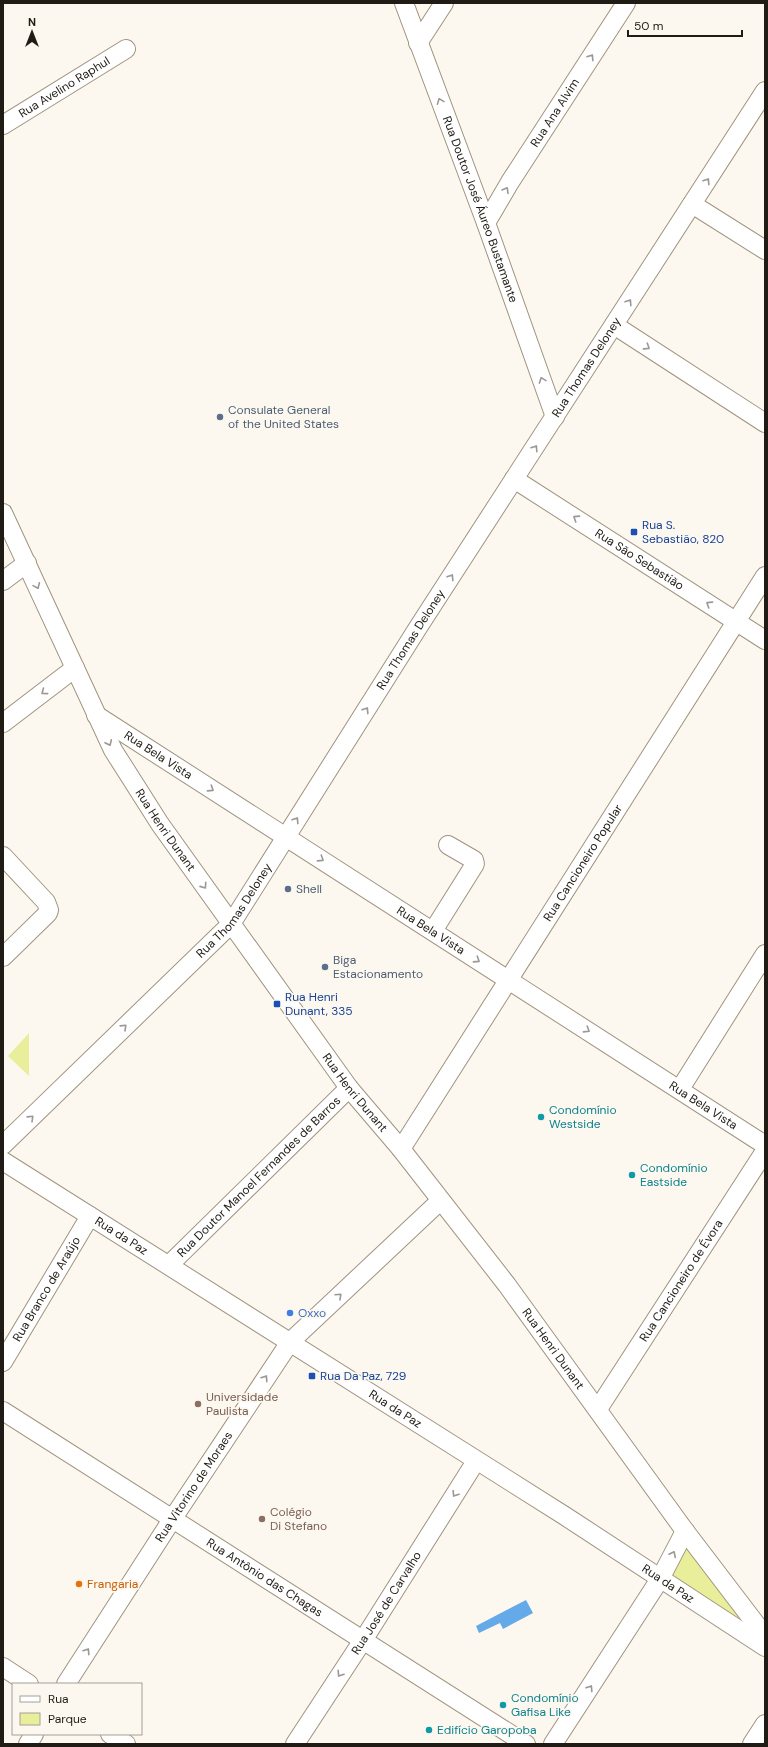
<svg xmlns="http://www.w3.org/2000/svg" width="768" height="1747" font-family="'DM Sans',sans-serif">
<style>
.green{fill:#e9ee9a}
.water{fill:#64aae8}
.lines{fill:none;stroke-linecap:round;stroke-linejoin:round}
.minor-casing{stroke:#a0937f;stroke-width:20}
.minor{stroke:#fff;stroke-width:18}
.oneway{stroke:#9b9895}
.service-dot{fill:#5c6f8a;stroke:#fdf8ef;stroke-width:1.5}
.transit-dot{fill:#1a4fb4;stroke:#fdf8ef;stroke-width:1.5}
.culture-dot{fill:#0f9aa8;stroke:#fdf8ef;stroke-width:1.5}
.shop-dot{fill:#3f7fe0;stroke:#fdf8ef;stroke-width:1.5}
.education-dot{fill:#8d6e63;stroke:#fdf8ef;stroke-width:1.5}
.food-dot{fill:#e8710a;stroke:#fdf8ef;stroke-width:1.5}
.labels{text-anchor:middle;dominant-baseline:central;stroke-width:3.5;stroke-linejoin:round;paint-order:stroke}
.street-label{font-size:12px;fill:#201b14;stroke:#fdf8ef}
.service-label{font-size:12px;fill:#4e5e75;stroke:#fdf8ef;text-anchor:start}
.transit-label{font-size:12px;fill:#164399;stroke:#fdf8ef;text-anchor:start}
.culture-label{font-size:12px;fill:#0d838f;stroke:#fdf8ef;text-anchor:start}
.shop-label{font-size:12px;fill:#366cbe;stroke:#fdf8ef;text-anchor:start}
.education-label{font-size:12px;fill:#785e54;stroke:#fdf8ef;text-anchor:start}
.food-label{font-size:12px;fill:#c56008;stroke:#fdf8ef;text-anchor:start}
</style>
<rect width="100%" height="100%" fill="#fdf8ef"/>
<g class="green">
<path d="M29 1033V1076L8 1056Z"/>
<path d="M686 1537 757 1637 665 1579Z"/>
</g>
<path class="water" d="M526 1600 533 1613 503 1629 500 1623 479 1633 476 1626Z"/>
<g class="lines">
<g class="minor-casing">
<g id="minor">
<path id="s1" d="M404 3 486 223 555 417"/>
<path d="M418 43 444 3"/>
<path id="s2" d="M3 125 126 49"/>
<path d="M692 204 765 250"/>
<path id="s3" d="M486 223 510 182 626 3"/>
<path d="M614 325 765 423"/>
<path id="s4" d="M514 479 765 640"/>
<path id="s5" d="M3 513 113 750 160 824 349 1088 401 1149 507 1285 685 1531 765 1636"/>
<path d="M3 581 27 563"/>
<path id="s6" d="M96 715 765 1145"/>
<path d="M3 723 75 668"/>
<path d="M3 856 46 902 49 910 48 913 3 957"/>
<path d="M433 931 475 864 474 860 448 845"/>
<path d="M680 1089 765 954"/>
<path id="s7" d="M3 1145 231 924 419 626 765 91"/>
<path id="s8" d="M401 1149 765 576"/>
<path id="s9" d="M3 1161 565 1516 765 1647"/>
<path id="s10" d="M169 1265 349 1088"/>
<path id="s11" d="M3 1362 90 1216"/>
<path id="s12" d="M598 1409 765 1151"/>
<path id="s13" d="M3 1411 526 1744"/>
<path d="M3 1667 29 1684"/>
<path id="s14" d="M66 1684 173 1518 290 1342 440 1201"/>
<path d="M110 1734 126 1744"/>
<path d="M28 1744 34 1734"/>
<path id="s15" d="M295 1744 367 1634 476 1461"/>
<path d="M553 1744 660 1579 685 1531"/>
<path d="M752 1744 765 1724"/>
</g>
</g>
<use href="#minor" class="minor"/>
</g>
<defs><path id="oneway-chevron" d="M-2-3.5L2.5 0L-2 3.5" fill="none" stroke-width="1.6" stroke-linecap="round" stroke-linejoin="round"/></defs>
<g class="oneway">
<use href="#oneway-chevron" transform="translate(591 57) rotate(-57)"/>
<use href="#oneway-chevron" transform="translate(440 101) rotate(-111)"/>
<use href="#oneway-chevron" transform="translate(707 181) rotate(-57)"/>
<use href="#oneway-chevron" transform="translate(506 190) rotate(-60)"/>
<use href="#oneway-chevron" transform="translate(629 302) rotate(-57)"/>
<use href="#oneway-chevron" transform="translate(647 347) rotate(33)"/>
<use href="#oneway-chevron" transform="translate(542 380) rotate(-110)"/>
<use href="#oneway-chevron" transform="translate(535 448) rotate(-57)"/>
<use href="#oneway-chevron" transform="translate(576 518) rotate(-147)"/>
<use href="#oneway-chevron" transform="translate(451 577) rotate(-57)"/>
<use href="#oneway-chevron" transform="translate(37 586) rotate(66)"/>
<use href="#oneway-chevron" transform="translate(709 604) rotate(-147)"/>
<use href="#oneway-chevron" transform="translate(44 692) rotate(143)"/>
<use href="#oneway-chevron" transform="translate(366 710) rotate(-57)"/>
<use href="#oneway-chevron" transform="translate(109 743) rotate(65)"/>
<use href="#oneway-chevron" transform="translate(211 789) rotate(33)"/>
<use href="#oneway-chevron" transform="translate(296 820) rotate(-57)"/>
<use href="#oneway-chevron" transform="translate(321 859) rotate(33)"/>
<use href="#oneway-chevron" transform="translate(204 886) rotate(55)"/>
<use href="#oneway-chevron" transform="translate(477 960) rotate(33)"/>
<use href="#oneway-chevron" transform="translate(124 1027) rotate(-44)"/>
<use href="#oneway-chevron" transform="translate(587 1030) rotate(32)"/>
<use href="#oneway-chevron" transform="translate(31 1118) rotate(-44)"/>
<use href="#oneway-chevron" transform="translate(339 1296) rotate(-43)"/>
<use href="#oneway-chevron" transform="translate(265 1378) rotate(-57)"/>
<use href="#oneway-chevron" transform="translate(455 1494) rotate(122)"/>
<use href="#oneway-chevron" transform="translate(673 1554) rotate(-63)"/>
<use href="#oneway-chevron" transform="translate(87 1651) rotate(-57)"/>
<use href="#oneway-chevron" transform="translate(340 1674) rotate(123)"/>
<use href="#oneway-chevron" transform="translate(590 1688) rotate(-57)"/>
</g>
<g class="service-dot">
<circle cx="220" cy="417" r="4"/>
<circle cx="288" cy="889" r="4"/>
<circle cx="325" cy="967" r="4"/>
</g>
<g class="transit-dot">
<rect x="630" y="528" width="8" height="8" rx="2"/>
<rect x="273" y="1000" width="8" height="8" rx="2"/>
<rect x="308" y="1372" width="8" height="8" rx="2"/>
</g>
<g class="culture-dot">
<circle cx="541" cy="1117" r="4"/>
<circle cx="632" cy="1175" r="4"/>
<circle cx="503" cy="1705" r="4"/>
<circle cx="429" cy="1730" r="4"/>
</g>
<circle class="shop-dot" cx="290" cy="1313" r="4"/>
<g class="education-dot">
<circle cx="198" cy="1404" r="4"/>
<circle cx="262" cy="1519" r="4"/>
</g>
<circle class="food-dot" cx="79" cy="1584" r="4"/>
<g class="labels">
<g class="street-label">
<text stroke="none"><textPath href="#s2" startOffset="72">Rua Avelino Raphul</textPath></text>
<text stroke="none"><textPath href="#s3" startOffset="130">Rua Ana Alvim</textPath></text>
<text stroke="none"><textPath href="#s1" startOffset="220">Rua Doutor José Áureo Bustamante</textPath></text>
<text stroke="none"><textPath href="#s7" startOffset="978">Rua Thomas Deloney</textPath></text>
<text stroke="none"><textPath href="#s4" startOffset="149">Rua São Sebastião</textPath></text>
<text stroke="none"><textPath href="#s7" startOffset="654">Rua Thomas Deloney</textPath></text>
<text stroke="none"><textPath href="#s6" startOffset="74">Rua Bela Vista</textPath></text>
<text stroke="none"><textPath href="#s5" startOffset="357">Rua Henri Dunant</textPath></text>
<text stroke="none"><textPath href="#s8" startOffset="339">Rua Cancioneiro Popular</textPath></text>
<text stroke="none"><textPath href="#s7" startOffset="330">Rua Thomas Deloney</textPath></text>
<text stroke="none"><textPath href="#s6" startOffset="398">Rua Bela Vista</textPath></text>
<text stroke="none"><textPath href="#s5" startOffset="681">Rua Henri Dunant</textPath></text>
<text stroke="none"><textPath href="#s6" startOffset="722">Rua Bela Vista</textPath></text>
<text stroke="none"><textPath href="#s10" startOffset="126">Rua Doutor Manoel Fernandes de Barros</textPath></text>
<text stroke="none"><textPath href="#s9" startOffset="140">Rua da Paz</textPath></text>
<text stroke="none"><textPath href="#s12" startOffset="153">Rua Cancioneiro de Évora</textPath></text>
<text stroke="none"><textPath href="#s11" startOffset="85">Rua Branco de Araújo</textPath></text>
<text stroke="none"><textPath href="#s5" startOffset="1005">Rua Henri Dunant</textPath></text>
<text stroke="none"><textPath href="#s9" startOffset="464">Rua da Paz</textPath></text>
<text stroke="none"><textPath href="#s14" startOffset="235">Rua Vitorino de Moraes</textPath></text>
<text stroke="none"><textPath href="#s13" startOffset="310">Rua Antônio das Chagas</textPath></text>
<text stroke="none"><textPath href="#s9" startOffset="788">Rua da Paz</textPath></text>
<text stroke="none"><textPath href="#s15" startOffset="168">Rua José de Carvalho</textPath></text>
</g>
<g class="service-label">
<text x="228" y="410">Consulate General<tspan x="228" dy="14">of the United States</tspan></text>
<text x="296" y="889">Shell</text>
<text x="333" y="960">Biga<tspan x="333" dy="14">Estacionamento</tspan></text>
</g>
<g class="transit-label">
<text x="642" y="525">Rua S.<tspan x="642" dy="14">Sebastião, 820</tspan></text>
<text x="285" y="997">Rua Henri<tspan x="285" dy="14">Dunant, 335</tspan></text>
<text x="320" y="1376">Rua Da Paz, 729</text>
</g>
<g class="culture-label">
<text x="549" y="1110">Condomínio<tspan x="549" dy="14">Westside</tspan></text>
<text x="640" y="1168">Condomínio<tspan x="640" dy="14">Eastside</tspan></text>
<text x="511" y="1698">Condomínio<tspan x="511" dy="14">Gafisa Like</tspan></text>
<text x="437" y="1730">Edifício Garopoba</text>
</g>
<g class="shop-label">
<text x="298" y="1313">Oxxo</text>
</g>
<g class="education-label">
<text x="206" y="1397">Universidade<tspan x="206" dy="14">Paulista</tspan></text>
<text x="270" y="1512">Colégio<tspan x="270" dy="14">Di Stefano</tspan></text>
</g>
<g class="food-label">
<text x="87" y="1584">Frangaria</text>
</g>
</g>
<rect width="768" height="1747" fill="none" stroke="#201b14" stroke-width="8"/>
<rect x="12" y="1683" width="130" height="52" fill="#fdf8ef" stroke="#a5a097"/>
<rect x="20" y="1696" width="20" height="6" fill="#ffffff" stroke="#a5a097"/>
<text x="48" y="1703" font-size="12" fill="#201b14">Rua</text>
<rect x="20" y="1713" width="20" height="12" fill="#e9ee9a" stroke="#a5a097"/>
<text x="48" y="1723" font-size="12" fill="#201b14">Parque</text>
<g transform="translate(32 32)" stroke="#fdf8ef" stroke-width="3" paint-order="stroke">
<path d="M0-3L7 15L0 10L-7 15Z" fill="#201b14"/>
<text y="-6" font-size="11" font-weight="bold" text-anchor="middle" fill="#201b14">N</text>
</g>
<path d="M628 30v6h114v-6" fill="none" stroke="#201b14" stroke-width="2"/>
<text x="634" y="30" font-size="12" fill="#201b14" stroke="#fdf8ef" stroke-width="3" paint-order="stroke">50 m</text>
</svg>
